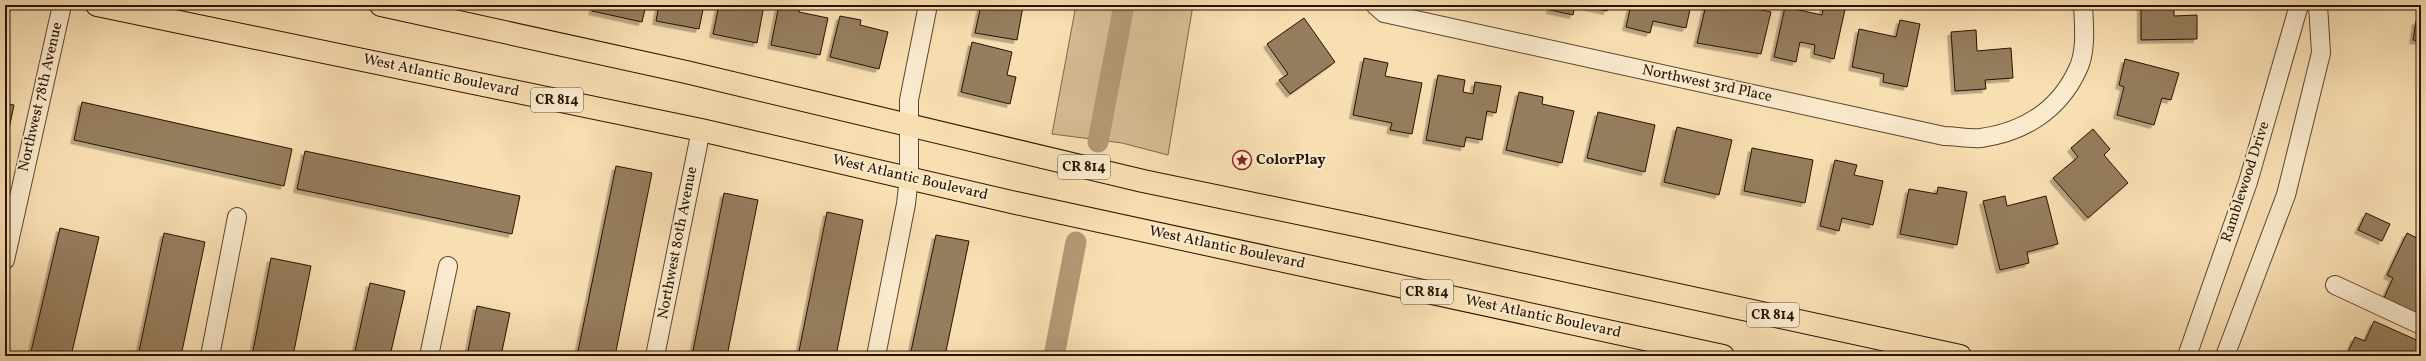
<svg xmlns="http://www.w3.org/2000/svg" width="2426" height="361" font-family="Vollkorn,serif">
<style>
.green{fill:#d5bc94;stroke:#7f674a}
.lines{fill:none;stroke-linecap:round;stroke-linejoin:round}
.canal{stroke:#b29975;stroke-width:21}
.building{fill:#957d5d;stroke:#291200;filter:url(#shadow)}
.minor-casing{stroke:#5d452c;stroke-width:20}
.primary-casing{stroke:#291200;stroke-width:24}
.minor{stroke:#faeacd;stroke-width:18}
.primary{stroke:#f8dfb2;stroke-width:22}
.labels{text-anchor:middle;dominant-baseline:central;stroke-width:4;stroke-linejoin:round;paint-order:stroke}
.shield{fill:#faeacd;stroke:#68533e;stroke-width:1}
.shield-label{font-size:14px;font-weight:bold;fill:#291200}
.street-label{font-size:15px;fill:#291200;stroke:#faeacd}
.poi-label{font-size:15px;font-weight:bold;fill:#291200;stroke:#faeacd;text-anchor:start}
</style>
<defs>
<filter id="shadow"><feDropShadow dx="-3.5" dy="3.5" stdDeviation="0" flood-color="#0004"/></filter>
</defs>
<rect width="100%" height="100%" fill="#f8dfb2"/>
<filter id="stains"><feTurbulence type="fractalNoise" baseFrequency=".005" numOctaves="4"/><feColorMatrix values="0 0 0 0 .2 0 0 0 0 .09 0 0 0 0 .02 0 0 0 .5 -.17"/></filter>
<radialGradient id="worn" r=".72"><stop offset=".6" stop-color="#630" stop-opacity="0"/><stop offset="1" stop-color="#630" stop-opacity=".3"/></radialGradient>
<path class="green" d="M1076 5H1193L1168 155 1122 143 1052 134Z"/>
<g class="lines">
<g class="canal">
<path d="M1098 142 1124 5"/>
<path d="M1054 356 1076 242"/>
</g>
</g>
<g class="building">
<path d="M594 5H646L642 22 592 11Z"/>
<path d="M659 5H704L699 29 656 21Z"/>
<path d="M719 5 750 9 751 5H764L757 43 713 34Z"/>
<path d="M779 5 800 7 799 12 828 18 820 55 771 45Z"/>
<path d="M981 5 1023 6 1017 40 975 33Z"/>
<path d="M1551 5H1575L1573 15 1550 10Z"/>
<path d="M1580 5H1608L1607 11Z"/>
<path d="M1631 5H1691L1686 28 1653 21 1650 33 1626 27Z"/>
<path d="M1706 5H1739L1771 12 1761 54 1697 43Z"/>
<path d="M1824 5H1846L1834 59 1814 54 1815 45 1800 42 1796 62 1774 57 1785 7 1822 15Z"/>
<path d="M2141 5H2174V16L2197 15V39L2141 40Z"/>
<path d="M840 16 861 20 860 25 888 32 879 69 830 57Z"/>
<path d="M1304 18 1335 62 1290 94 1279 80 1288 74 1267 44Z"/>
<path d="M1900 20 1920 24 1907 87 1883 82 1884 74 1852 67 1859 29 1896 37Z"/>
<path d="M2416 21 2421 22V41L2413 40Z"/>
<path d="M1976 30 1977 51 2011 48 2013 78 1985 80 1986 89 1955 91 1951 32Z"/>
<path d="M972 42 1012 52 1007 75 1016 77 1010 104 961 92Z"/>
<path d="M1364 58 1388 63 1385 76 1422 83 1412 134 1390 130 1392 123 1353 115Z"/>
<path d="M2125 59 2179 73 2171 100 2162 98 2154 125 2117 115 2124 87 2119 85Z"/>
<path d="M1438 75 1465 80 1463 92 1473 94 1475 82 1501 86 1496 113 1487 111 1482 140 1466 137 1464 147 1426 140Z"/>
<path d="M1519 92 1543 97 1542 104 1574 111 1562 163 1506 150Z"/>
<path d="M82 102 292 149 284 186 74 140Z"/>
<path d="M5 103 14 105 5 148Z"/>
<path d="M1598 112 1655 125 1645 172 1587 158Z"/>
<path d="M1677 127 1732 140 1719 195 1664 182Z"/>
<path d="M2093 129 2110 149 2104 155 2128 183 2088 218 2053 178 2078 157 2071 148Z"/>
<path d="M1752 148 1813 160 1805 203 1744 191Z"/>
<path d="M305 151 520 196 512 234 297 189Z"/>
<path d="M1835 160 1857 165 1854 175 1883 181 1873 225 1842 218 1839 231 1820 226Z"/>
<path d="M616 166 652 173 615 356H577Z"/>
<path d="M1938 187 1967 192 1957 245 1900 234 1909 189 1937 194Z"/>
<path d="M724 193 758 200 727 356H692Z"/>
<path d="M2005 196 2007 206 2046 196 2058 244 2027 252 2029 263 2000 270 1983 201Z"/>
<path d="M827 212 863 220 836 356H798Z"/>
<path d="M2366 213 2390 224 2382 241 2358 230Z"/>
<path d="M60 228 99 237 71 356H30Z"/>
<path d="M164 233 205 242 181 356H138Z"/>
<path d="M2407 233 2421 240V317L2383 300 2393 278 2387 275Z"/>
<path d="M936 235 969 241 945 356H910Z"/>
<path d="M271 258 311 266 293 356H252Z"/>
<path d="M370 283 405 291 390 356H354Z"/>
<path d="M477 306 510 313 501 356H467Z"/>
<path d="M2374 321 2421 342 2415 356H2346L2355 337 2365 341Z"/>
</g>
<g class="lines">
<g class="minor-casing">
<g id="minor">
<path d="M1375 5 1384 13 1944 136C1956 136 1969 139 1981 138 2023 132 2058 111 2077 71 2087 52 2084 26 2083 5"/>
<path d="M5 260 62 5"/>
<path d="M2335 285 2421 325"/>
<path d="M210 356 237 217"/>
<path d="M429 356 448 266"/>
<path d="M655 356 701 130"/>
<path d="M876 356 906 204 909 177V100L928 5"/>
<path d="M2187 356 2248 182 2299 5"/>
<path d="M2225 356 2286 195 2321 53 2318 5"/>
</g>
</g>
<g class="primary-casing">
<g id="primary">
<path d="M97 5 701 130 1016 203 1723 356"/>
<path d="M381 5 686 72 1143 181 1360 226 1960 356"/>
</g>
</g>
<use href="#minor" class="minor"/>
<use href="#primary" class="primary"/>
</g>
<defs>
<g id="sight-ring" transform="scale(1)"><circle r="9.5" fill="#faeacd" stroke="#8f2418" stroke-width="1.5"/><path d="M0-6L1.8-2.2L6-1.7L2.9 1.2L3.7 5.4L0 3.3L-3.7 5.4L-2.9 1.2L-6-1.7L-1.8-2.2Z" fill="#8f2418"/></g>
</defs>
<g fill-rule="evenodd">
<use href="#sight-ring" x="1242" y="160"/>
</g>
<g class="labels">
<g class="shield">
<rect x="531" y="88" width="52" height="24" rx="3"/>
<rect x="1058" y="155" width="52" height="24" rx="3"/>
<rect x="1401" y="280" width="52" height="24" rx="3"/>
<rect x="1747" y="303" width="52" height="24" rx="3"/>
</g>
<g class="shield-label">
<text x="557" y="100">CR 814</text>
<text x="1084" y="167">CR 814</text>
<text x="1427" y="292">CR 814</text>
<text x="1773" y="315">CR 814</text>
</g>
<g class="street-label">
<text transform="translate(441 76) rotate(12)">West Atlantic Boulevard</text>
<text transform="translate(1707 84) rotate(12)">Northwest 3rd Place</text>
<text transform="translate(41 97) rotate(-77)">Northwest 78th Avenue</text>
<text transform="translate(910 178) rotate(13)">West Atlantic Boulevard</text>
<text transform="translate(2246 182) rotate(-72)">Ramblewood Drive</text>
<text transform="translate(678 243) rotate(-79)">Northwest 80th Avenue</text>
<text transform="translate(1227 248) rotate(12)">West Atlantic Boulevard</text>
<text transform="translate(1543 317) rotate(12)">West Atlantic Boulevard</text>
</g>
<g class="poi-label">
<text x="1256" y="160">ColorPlay</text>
</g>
</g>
<rect width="2426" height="361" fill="none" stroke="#f8dfb2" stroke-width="20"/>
<rect x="6" y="6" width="2414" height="349" fill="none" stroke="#291200" stroke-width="2"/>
<rect x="10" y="10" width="2406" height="341" fill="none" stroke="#291200"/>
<rect width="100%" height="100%" filter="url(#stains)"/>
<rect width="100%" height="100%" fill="url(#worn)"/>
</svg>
